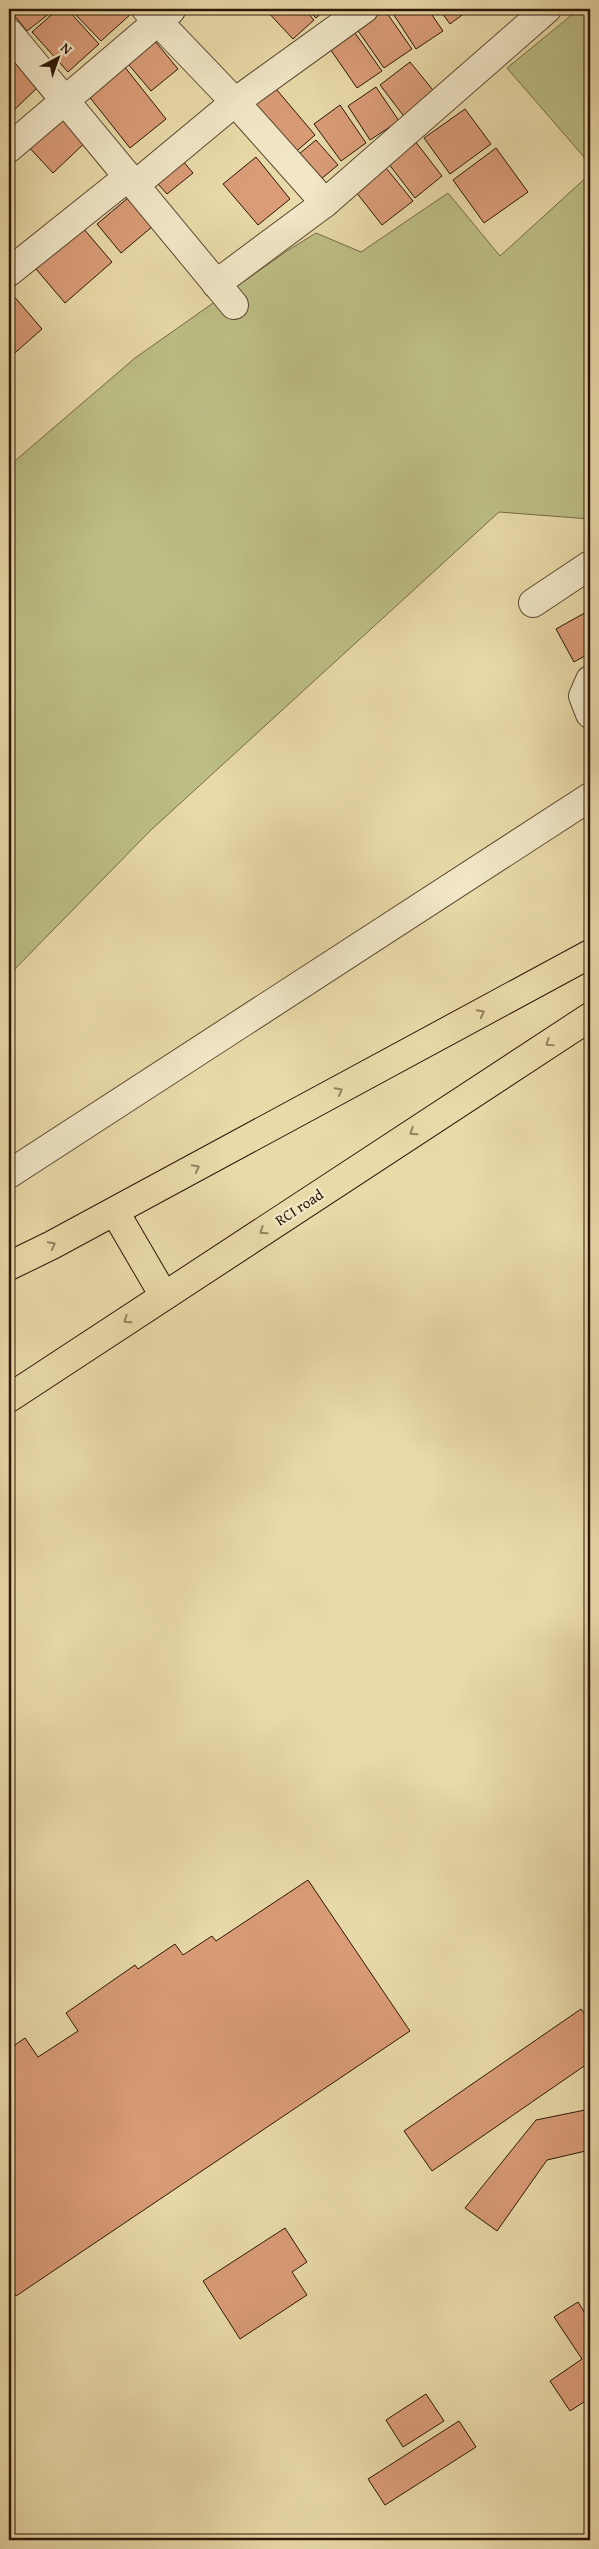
<svg xmlns="http://www.w3.org/2000/svg" width="599" height="2549" font-family="'Gentium Book Plus',serif">
<style>
.green{fill:#bcbe84;stroke:#746a46}
.building{fill:#d99c77;stroke:#2c1607}
.lines{fill:none;stroke-linecap:round;stroke-linejoin:round}
.minor-casing{stroke:#5b4730;stroke-width:30}
.major-casing{stroke:#2c1607;stroke-width:30}
.minor{stroke:#f1e7c7;stroke-width:28}
.major{stroke:#e9daa9;stroke-width:28}
.oneway{stroke:#948260}
.labels{text-anchor:middle;dominant-baseline:central;stroke-width:4.5;stroke-linejoin:round;paint-order:stroke}
.street-label{font-size:15px;fill:#2c1607;stroke:#f1e7c7}
</style>
<rect width="100%" height="100%" fill="#e9daa9"/>
<filter id="stains"><feTurbulence type="fractalNoise" baseFrequency=".004" numOctaves="4"/><feColorMatrix values="0 0 0 0 .2 0 0 0 0 .09 0 0 0 0 .02 0 0 0 .5 -.17"/></filter>
<radialGradient id="worn" r=".72"><stop offset=".6" stop-color="#630" stop-opacity="0"/><stop offset="1" stop-color="#630" stop-opacity=".3"/></radialGradient>
<g class="green">
<path d="M579 9H590V164L507 68Z"/>
<path d="M590 174V519L499 512 151 830 9 975V466L135 358 287 251 316 233 361 252 448 193 500 256Z"/>
</g>
<g class="building">
<path d="M9 9H55L27 31Z"/>
<path d="M58 9H67L99 44 68 72 32 32Z"/>
<path d="M70 9H129L132 13 101 41Z"/>
<path d="M265 9H304L314 20 293 39Z"/>
<path d="M307 9H326L316 18Z"/>
<path d="M377 9H384L412 49 384 68 354 25Z"/>
<path d="M390 9H428L443 31 416 49Z"/>
<path d="M439 9H468L469 10 450 24Z"/>
<path d="M350 26 382 71 357 88 326 43Z"/>
<path d="M150 35 178 69 151 91 123 58Z"/>
<path d="M9 53 40 85 9 115Z"/>
<path d="M120 61 166 119 130 148 84 90Z"/>
<path d="M410 62 437 95 406 119 380 85Z"/>
<path d="M271 83 315 135 291 156 247 104Z"/>
<path d="M376 87 399 121 370 140 348 106Z"/>
<path d="M340 105 366 143 341 161 314 124Z"/>
<path d="M64 108 91 137 53 173 25 143Z"/>
<path d="M465 109 491 144 450 174 424 138Z"/>
<path d="M316 140 338 165 315 184 293 159Z"/>
<path d="M415 141 442 176 415 198 388 163Z"/>
<path d="M496 148 528 192 484 223 453 180Z"/>
<path d="M177 154 193 173 167 194 151 176Z"/>
<path d="M256 157 290 199 258 225 223 184Z"/>
<path d="M386 168 413 201 382 225 356 192Z"/>
<path d="M135 192 159 221 121 253 97 224Z"/>
<path d="M83 228 112 262 65 303 36 269Z"/>
<path d="M12 294 42 329 9 358V296Z"/>
<path d="M590 610V653L574 662 556 629Z"/>
<path d="M308 1880 410 2031 16 2296 9 2285V2049L25 2038 38 2057 78 2031 66 2013 135 1965 138 1969 175 1944 183 1955 212 1936 216 1941Z"/>
<path d="M581 2009 590 2021V2062L432 2171 404 2131Z"/>
<path d="M590 2109V2150L547 2160 497 2231 465 2208 536 2120Z"/>
<path d="M285 2228 307 2262 292 2272 307 2295 240 2339 203 2281Z"/>
<path d="M578 2302 588 2318 590 2316V2398L570 2411 550 2381 582 2359 554 2317Z"/>
<path d="M426 2394 444 2421 403 2447 386 2420Z"/>
<path d="M459 2421 476 2447 385 2505 368 2479Z"/>
</g>
<g class="lines">
<g class="minor-casing">
<g id="minor">
<path d="M146 9 235 102 325 203"/>
<path d="M9 33 234 305"/>
<path d="M9 148 171 10"/>
<path d="M135 185 235 102 364 9"/>
<path d="M9 272 128 177"/>
<path d="M216 284 325 203 547 9"/>
<path d="M533 603 590 565"/>
<path d="M590 680 583 696 590 714"/>
<path d="M9 1174 590 797"/>
</g>
</g>
<g class="major-casing">
<g id="major">
<path d="M115 1212 164 1296"/>
<path d="M9 1266 52 1245 590 954"/>
<path d="M9 1398 590 1017"/>
</g>
</g>
<use href="#minor" class="minor"/>
<use href="#major" class="major"/>
</g>
<defs><path id="oneway-chevron" d="M-2-3.5L2.5 0L-2 3.5" fill="none" stroke-width="1.6" stroke-linecap="round" stroke-linejoin="round" transform="scale(1.25)"/></defs>
<g class="oneway">
<use href="#oneway-chevron" transform="translate(481 1013) rotate(-28)"/>
<use href="#oneway-chevron" transform="translate(549 1043) rotate(147)"/>
<use href="#oneway-chevron" transform="translate(339 1091) rotate(-28)"/>
<use href="#oneway-chevron" transform="translate(413 1132) rotate(147)"/>
<use href="#oneway-chevron" transform="translate(196 1168) rotate(-28)"/>
<use href="#oneway-chevron" transform="translate(263 1231) rotate(147)"/>
<use href="#oneway-chevron" transform="translate(52 1245) rotate(-27)"/>
<use href="#oneway-chevron" transform="translate(127 1320) rotate(147)"/>
</g>
<g class="labels">
<g class="street-label">
<text transform="translate(299 1207) rotate(-33)">RCI road</text>
</g>
</g>
<rect width="599" height="2549" fill="none" stroke="#e9daa9" stroke-width="30"/>
<rect x="10" y="10" width="579" height="2529" fill="none" stroke="#2c1607" stroke-width="2.5"/>
<rect x="15" y="15" width="569" height="2519" fill="none" stroke="#2c1607"/>
<g transform="translate(58 58) rotate(41)" stroke="#f1e7c7" stroke-width="4" paint-order="stroke">
<path d="M0-4L9 19L0 12L-9 19Z" fill="#2c1607"/>
<text y="-8" font-size="14" font-weight="bold" text-anchor="middle" fill="#2c1607">N</text>
</g>
<rect width="100%" height="100%" filter="url(#stains)"/>
<rect width="100%" height="100%" fill="url(#worn)"/>
</svg>
